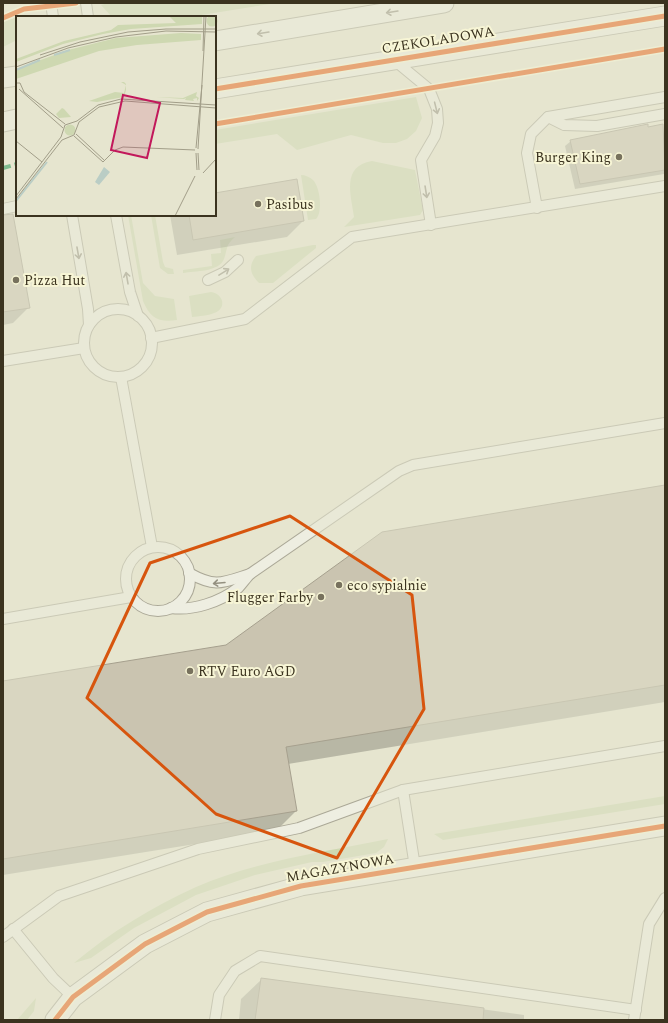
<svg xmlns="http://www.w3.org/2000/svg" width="668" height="1023" font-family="Spectral,serif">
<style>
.green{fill:#ced8b1}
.shadow{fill:#0003}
.building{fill:#cac4b0;stroke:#a6a08e}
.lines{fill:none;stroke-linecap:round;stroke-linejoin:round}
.lane-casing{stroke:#aba897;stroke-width:12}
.street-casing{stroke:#aba897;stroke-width:21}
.lane{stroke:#eeeee1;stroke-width:10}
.street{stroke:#eeeee1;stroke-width:19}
.quiet{stroke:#00873e;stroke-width:4;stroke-dasharray:8 4;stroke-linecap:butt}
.cycleway-casing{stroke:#f7f5d5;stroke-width:8}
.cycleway{stroke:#e8590c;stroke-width:5}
.oneway{stroke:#949080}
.marked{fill:none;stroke:#d7550e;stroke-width:3;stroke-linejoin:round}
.poi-dot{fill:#77715d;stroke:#f7f5d5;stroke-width:1.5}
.labels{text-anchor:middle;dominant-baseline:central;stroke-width:4;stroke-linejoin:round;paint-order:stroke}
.street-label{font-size:14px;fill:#3b331f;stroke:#f7f5d5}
.poi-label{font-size:14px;fill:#3b331f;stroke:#f7f5d5;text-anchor:start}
.inset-river{fill:none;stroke:#bacdc5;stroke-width:2}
.inset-road{fill:none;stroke:#a29e89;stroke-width:1}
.view{fill:#c2185b;fill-opacity:0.15;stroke:#c2185b;stroke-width:2}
.inset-edge{fill:none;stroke:#3b331f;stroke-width:2}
</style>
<rect width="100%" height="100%" fill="#e6e5cf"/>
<g class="green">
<path d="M108 3H276L189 17H112L101 5Z"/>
<path d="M17 17V40L3 47V22Z"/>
<path d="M416 97 422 118 416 131 407 139 396 143H383L351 135 297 150 277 134 215 144V130Z"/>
<path d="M372 161 415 170 423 210 420 215 344 227 354 217C351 195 341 166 372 161Z"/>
<path d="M301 175C305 175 310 177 313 180 320 187 323 212 316 219L308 220Z"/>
<path d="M128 215H131L143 283 155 296 174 299 177 320C159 323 150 318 143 301Z"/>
<path d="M151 215H155L163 262 165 267 173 269 174 274H168L160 268Z"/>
<path d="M235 237C225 246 228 248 224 259 219 272 195 271 183 273V270L212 266 211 254 221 253 220 240Z"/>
<path d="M313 245H316V248L273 283H259C250 274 248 266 256 256Z"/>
<path d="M211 292C224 294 227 309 214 313 208 316 199 316 192 317L189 296Z"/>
<path d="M665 796V804L443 840 434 834Z"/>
<path d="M388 839 384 847 376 853 323 862H312L255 875 196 895 134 928 91 958 74 963C111 932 152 907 196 887 256 861 324 852 388 839Z"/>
<path d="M36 998 34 1011 27 1020H17Z"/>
</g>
<g class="shadow">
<path d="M662 125 665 141 664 174 575 189 565 146 571 141Z"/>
<path d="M215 194 303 221 287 237 177 255 170 215H215Z"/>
<path d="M3 249 29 307 13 323 3 325Z"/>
<path d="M665 486V702L288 764 296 811 276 831 3 875V682L226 646Z"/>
<path d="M262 979 524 1015V1020H239L241 999Z"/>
</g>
<g class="building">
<path d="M648 124V127L663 124 665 170 580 184 570 140Z"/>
<path d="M297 179 304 221 193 240 189 215H215V193Z"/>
<path d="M13 214 30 308 3 312V215Z"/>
<path d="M665 485V685L286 747 297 811 3 859V681L226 645 382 532Z"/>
<path d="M261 978 484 1008 483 1020H255Z"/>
</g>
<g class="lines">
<g class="lane-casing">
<g id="lane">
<path d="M51 3 53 17"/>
<path d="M86 3 88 17"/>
<path d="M394 60 429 89 437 109 438 123 435 136 421 160 431 225"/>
<path d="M548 117 564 125 597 126 665 114"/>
<path d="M537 208 527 153 531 134 548 117 665 97"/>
<path d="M3 209 17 206"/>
<path d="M72 215 88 309 89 325"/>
<path d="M116 215 130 292 138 316"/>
<path d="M208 280 225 272 238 260"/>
<circle cx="118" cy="343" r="34"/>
<path d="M151 338 245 319 352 237 665 186"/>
<path d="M3 361 84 348"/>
<path d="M121 377 152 547"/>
<circle cx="158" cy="579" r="32"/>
<path d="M189 573C216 588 222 583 250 574L399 471 413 465 665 423"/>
<path d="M171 608C193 611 220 602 238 588 242 584 246 578 250 574"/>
<path d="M3 619 131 597"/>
<path d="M403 790 415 867"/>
<path d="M13 929 53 978 73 997"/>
<path d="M3 937 59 896 198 849 299 828 403 790 665 746"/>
<path d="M215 1020 219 995 235 971 260 956 636 1010"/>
<path d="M634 1020 649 924 665 898"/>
</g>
</g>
<g class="street-casing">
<g id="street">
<path d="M215 41 444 3"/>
<path d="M3 78 17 76"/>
<path d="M215 89 665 16"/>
<path d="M3 122 17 119"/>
<path d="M55 1020 73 997 145 944 207 912 301 886 665 826"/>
</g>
</g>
<use href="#lane" class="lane"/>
<use href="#street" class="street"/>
<path class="quiet" d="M3 168 17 164"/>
<g class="cycleway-casing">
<g id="cycleway">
<path d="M3 18 24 9 76 3"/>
<path d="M215 89 665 16"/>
<path d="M215 124 665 49"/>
<path d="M55 1020 73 997 145 944 207 912 301 886 665 826"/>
</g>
</g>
<use href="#cycleway" class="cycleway"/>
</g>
<defs><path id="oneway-shaft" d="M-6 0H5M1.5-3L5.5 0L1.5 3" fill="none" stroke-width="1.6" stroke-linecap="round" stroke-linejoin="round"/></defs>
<g class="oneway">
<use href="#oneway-shaft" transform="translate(392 12) rotate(171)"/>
<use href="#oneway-shaft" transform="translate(263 33) rotate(171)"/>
<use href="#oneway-shaft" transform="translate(436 108) rotate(76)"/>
<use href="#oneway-shaft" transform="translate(426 192) rotate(81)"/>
<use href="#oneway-shaft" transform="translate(78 253) rotate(80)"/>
<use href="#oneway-shaft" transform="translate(224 272) rotate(-32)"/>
<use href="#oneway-shaft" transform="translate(127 278) rotate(-100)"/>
<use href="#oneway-shaft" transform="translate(219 583) rotate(175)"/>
</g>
<path d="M0 0H668V1023H0ZM290 516 412 595 424 709 337 858 216 814 87 698 150 563Z" fill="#e6e5cf" fill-opacity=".55" fill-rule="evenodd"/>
<path class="marked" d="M290 516 412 595 424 709 337 858 216 814 87 698 150 563Z"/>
<g class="poi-dot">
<circle cx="619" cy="157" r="4"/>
<circle cx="258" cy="204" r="4"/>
<circle cx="16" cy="280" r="4"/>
<circle cx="339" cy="585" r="4"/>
<circle cx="321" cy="597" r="4"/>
<circle cx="190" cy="671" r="4"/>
</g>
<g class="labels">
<g class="street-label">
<text transform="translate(438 40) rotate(-9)">CZEKOLADOWA</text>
<text transform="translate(340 868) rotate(-10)">MAGAZYNOWA</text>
</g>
<g class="poi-label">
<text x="611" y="157" text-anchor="end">Burger King</text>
<text x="266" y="204">Pasibus</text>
<text x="24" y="280">Pizza Hut</text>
<text x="347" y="585">eco sypialnie</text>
<text x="313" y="597" text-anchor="end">Flugger Farby</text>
<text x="198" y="671">RTV Euro AGD</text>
</g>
</g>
<g transform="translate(16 16)">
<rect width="200" height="200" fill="#e6e5cf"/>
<path d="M190.5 5a5.5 5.5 0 1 1 11 0a5.5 5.5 0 1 1-11 0ZM153 0H186V8L115 13 87 18 47 28 0 46V43L48 25 95 14 102 9 160 7ZM165 17 185 18V24L121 29 83 35 0 63V53L52 34 100 22ZM105 66H108L110 68V74L108 81 81 86 73 85 99 76 108 77 110 69ZM181 76 180 80 183 82 181 85V82L177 83 178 85 169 84 170 82 168 83 140 81 167 82ZM46 92 48 93 55 101 43 102 40 98ZM48.5 114a5.5 5.5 0 1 1 11 0a5.5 5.5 0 1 1-11 0Z" fill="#ced8b1"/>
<path d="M88 151 94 156 83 169 79 166Z" fill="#bacdc5"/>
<path class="inset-river" d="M38 39 54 34M0 54 24 44M0 185 31 146"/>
<path class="inset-road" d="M187 35 188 0M24 39 64 26 112 16 150 13H200M0 51 52 32 100 21 150 15 200 16M0 67H4L8 76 49 108M3 73 47 112M60 118 88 144M58 120 87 146 99 134 107 131 179 134M0 125 26 146M180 132 186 69M182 133 190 0M180 137 181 154M182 137 183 154M187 157 200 143M0 180 45 121 49 109 61 105 82 89 105 83 200 89M0 183 46 124 58 119 63 106 83 91 109 85 200 92M159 200 179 160"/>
<path class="view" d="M107 79 144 87 131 142 95 134Z"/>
<rect width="200" height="200" class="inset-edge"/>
</g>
<rect width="668" height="1023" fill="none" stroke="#3b331f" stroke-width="8"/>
</svg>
